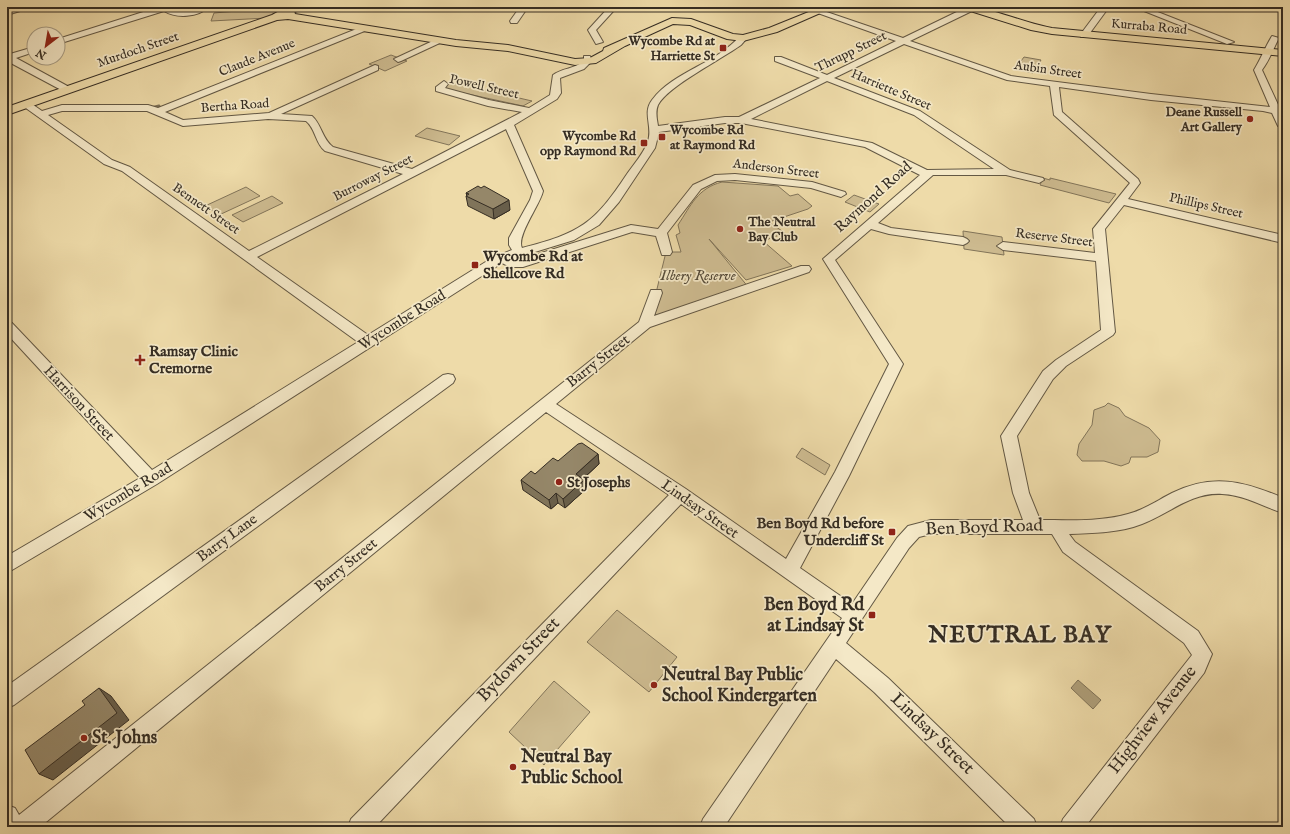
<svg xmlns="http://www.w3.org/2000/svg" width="1290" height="834" font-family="'IM FELL English',serif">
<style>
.green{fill:#cfbd92;stroke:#82755a}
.water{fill:#afa07b;stroke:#7e7258}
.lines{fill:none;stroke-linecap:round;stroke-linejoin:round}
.stream{stroke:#7e7258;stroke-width:3}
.minor-casing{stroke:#635844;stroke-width:2}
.major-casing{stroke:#352d23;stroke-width:2}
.minor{fill:#f4e8c7;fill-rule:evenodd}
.major{fill:#eedba9;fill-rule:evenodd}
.wall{fill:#80745a;stroke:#352d23}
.shaded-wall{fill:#685e4a;stroke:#352d23}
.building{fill:#958769;stroke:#352d23}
.poi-dot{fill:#8f2418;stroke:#f4e8c7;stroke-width:1.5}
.labels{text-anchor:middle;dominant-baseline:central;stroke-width:3.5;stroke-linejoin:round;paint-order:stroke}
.far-street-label{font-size:13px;fill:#352d23;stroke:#f4e8c7}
.far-poi-label{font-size:13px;font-weight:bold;fill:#352d23;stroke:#f4e8c7;text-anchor:end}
.street-label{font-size:15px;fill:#352d23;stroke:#f4e8c7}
.poi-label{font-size:15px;font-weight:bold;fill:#352d23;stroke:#f4e8c7;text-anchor:start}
.park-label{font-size:15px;font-style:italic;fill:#544a39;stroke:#f4e8c7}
.near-street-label{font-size:18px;fill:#352d23;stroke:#f4e8c7}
.near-poi-label{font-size:18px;font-weight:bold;fill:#352d23;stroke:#f4e8c7;text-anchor:start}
.near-district-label{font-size:23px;font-weight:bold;letter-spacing:1px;fill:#352d23;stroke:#f4e8c7}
</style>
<rect width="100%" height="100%" fill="#eedba9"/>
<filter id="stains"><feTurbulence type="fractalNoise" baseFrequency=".005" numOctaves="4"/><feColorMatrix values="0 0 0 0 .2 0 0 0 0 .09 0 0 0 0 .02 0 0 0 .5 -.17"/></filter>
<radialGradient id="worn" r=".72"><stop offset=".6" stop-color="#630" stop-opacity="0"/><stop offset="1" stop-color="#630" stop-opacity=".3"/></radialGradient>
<g class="green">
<path d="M272 8 284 11 267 18 211 21 214 13Z"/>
<path d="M391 55 407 61 385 71 369 64Z"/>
<path d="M1024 57 1041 60 1033 73 1015 69Z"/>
<path d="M450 82 532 101 523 106 445 89 444 86Z"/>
<path d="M427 128 460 136 449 145 415 136Z"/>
<path d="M1043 178 1050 180V178L1116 194 1109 203 1040 185Z"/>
<path d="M722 182 778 186 790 196 798 194 812 206 808 209 769 222 785 233 763 241 792 266 746 280 709 239 749 288 645 324 656 293 666 252H681L676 235 680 233 678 225C691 205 698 188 722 182Z"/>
<path d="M246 187 260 196 219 215 205 206Z"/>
<path d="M854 195 879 204 870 212 845 202Z"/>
<path d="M272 196 283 203 243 222 232 215Z"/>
<path d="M963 231 1002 237 1004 255 964 249Z"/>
<path d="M1108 403 1119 408 1125 416 1149 428 1160 440 1158 452 1147 457H1131L1129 463 1121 466 1104 461H1082L1077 455 1079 444 1092 425 1094 410 1105 406Z"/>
<path d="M802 448 830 465 825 475 796 457Z"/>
<path d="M617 610 677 657 649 692 587 642Z"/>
<path d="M554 681 590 712 544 765 509 732Z"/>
</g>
<path class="water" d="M1078 680 1101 700 1093 709 1071 688Z"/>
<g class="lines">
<path class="stream" d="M151 108 159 106"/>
<g class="minor-casing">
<g id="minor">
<path d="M20 7H33L7 15V11Z"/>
<path d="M159 7C167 7 173 11 181 12 190 12 199 7 209 7 198 17 177 19 164 11L58 44V39Z"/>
<path d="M296 7H307L290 14 286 12Z"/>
<path d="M520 7H528L517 23H511L510 21Z"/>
<path d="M609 7H617L596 30 603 42 596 44 588 30Z"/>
<path d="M801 7H812L903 38 967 7H974V10L910 41 1011 76 1151 94 1270 107 1254 70C1261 59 1265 47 1272 36L1279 38C1273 49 1270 59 1262 70L1280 109H1283V129L1278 126 1272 113 1263 111 1151 100 1059 87 1062 112 1138 179 1140 183 1128 199 1283 235V243L1124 205 1105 229 1115 332 1113 335 1066 366 1053 379 1017 436 1029 493 1040 520C1068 520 1101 522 1128 514 1144 510 1158 500 1172 493 1212 473 1244 481 1283 498V513C1262 506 1244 495 1222 494 1191 492 1169 514 1142 524 1119 533 1094 533 1069 534L1075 542 1198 631 1212 654 1204 673 1085 827H1060L1063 819 1192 655 1184 643 1063 552 1052 534H931L919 537 909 548 846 643 888 678 1034 819 1037 827H1010L874 692 836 659 724 827H700L703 819 842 618 681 504 375 827H348L351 819 669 495 546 412 40 827H7V805L15 808 19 815 639 322 651 290H661L662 293 654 316 801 266H809L811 269 809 272 650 327 556 404 686 489 786 559 835 472 889 364 823 259 920 175 865 147 741 123H725L659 132 655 148 619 202 599 225 574 240 512 259H522L631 225 658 229 693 185 715 175 735 174 812 182 845 192 846 194 841 197 811 188 735 180 717 181 701 189 667 233 672 252 670 255H662L656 236 632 232 523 267H510L502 263 157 484 7 573V556L140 478 7 334V322L12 323 152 470 358 342 122 171 104 164 23 106V102H29L42 111 62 105H148L158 108 364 26H367V30L165 112 183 120 269 113 375 65 378 66V70L281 114 312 116C322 125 322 139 333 147L412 169 522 112 488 106 436 91V87L444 81 448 84 445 88 489 100 529 108 550 95 553 75C562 68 575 69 584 61V56H590L592 61 584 69 560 78 561 93 557 99 514 125 543 191C540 205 516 236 522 248 580 233 594 224 627 174 634 164 644 153 648 141 653 126 642 113 652 100 674 71 716 64 740 36L747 38 741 45C722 59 668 86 658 105 655 112 657 119 658 126L725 117H739L820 78 775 61V57H781L827 75 896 41ZM904 44 1007 80 1050 86 1054 115 1130 183 1093 229 1095 253 1003 242 997 246 1003 250 1096 261 1101 330 1056 360 1043 371 1001 436 1013 493 1023 520H931L908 526 897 538 852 604 800 568 849 476 903 364 835 260 871 229 889 234 963 245 967 243 969 241 967 239 963 237 891 228 878 223 933 175H1006L1039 183 1044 180 1043 178 1010 170 920 111 834 78ZM827 81 914 115 994 169 927 170 872 143 751 119ZM62 111H147L183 126 268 119 306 121C316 129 315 143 325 151L403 174 249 251 130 167 112 160 48 115ZM506 129 533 191 530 200 509 238V245L512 250 492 258 368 335 257 257Z"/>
<path d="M1101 7H1109L1087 37H1081L1080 35Z"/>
<path d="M1134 7H1145L1234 42 1227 44Z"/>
<path d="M437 39 444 41 401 61 398 62 394 59Z"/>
<path d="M34 47V52L16 58 71 88V92H65L7 61V53L10 54Z"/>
<path d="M448 374 453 375 455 379 453 383 14 705 7 708V686L443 375Z"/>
</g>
</g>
<g class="major-casing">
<g id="major">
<path d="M821 7H834L777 32 743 41 727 39 690 25 673 24 625 46 596 63 575 65 508 51 456 46 288 19 277 20 7 115V107L272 15 283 9 294 11 295 14 456 40 508 45 575 59 590 58 603 51 604 48 672 18 691 19 733 34 743 35 769 28Z"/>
<path d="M962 7C993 7 1022 23 1052 28L1283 50V56L1052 34 1031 30 964 9Z"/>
</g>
</g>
<use href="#minor" class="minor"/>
<use href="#major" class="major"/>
</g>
<g class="wall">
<path d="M466 193 510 210 494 219 468 206 466 196H467Z"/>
<path d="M598 454 599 464 583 479 585 490 565 508 558 503 551 509 523 490 521 480 535 474 558 461Z"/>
</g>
<g class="shaded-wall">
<path d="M509 200 510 210 494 219 493 209Z"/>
<path d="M598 454 599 464 577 484 576 474Z"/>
<path d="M584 480 585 490 565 508 563 499Z"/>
<path d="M556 493 558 503 551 509 549 500Z"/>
<path d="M99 688 111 696 129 720 53 780 39 774Z"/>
</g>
<g class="building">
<path d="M478 186 481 188 484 186 509 200 493 209 466 196 469 194 466 193Z"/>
<path d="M582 443 598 454 576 474 584 480 563 499 556 493 549 500 521 480 531 471 535 474 553 458 558 461 578 444Z"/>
<path d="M99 688 117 713 39 774 25 750 85 705 82 701Z"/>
</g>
<g class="poi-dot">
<rect x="719" y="44" width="8" height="8" rx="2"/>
<circle cx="1250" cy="119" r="4"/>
<rect x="658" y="133" width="8" height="8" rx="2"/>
<rect x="640" y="139" width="8" height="8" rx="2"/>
<circle cx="740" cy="229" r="4"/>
<rect x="471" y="261" width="8" height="8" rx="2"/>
<path d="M138 354h4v4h4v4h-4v4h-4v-4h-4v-4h4z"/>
<circle cx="559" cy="482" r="4"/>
<rect x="888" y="528" width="8" height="8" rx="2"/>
<rect x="868" y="611" width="8" height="8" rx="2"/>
<circle cx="654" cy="685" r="4"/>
<circle cx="84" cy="738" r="4"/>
<circle cx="513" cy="767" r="4"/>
</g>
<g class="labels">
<g class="far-street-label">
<text transform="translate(1149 27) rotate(5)">Kurraba Road</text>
<text transform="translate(138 50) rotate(-19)">Murdoch Street</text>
<text transform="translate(851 52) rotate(-26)">Thrupp Street</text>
<text transform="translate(257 58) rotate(-22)">Claude Avenue</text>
<text transform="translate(1048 70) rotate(8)">Aubin Street</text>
<text transform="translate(484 87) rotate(13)">Powell Street</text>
<text transform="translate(891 90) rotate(23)">Harriette Street</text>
<text transform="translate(235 106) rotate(-4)">Bertha Road</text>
<text transform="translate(776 169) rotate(7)">Anderson Street</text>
<text transform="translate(373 178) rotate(-27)">Burroway Street</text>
<text transform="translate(1206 206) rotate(13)">Phillips Street</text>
<text transform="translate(206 209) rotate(35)">Bennett Street</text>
<text transform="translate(1054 238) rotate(7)">Reserve Street</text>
</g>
<g class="far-poi-label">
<text x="715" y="41">Wycombe Rd at<tspan x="715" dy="15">Harriette St</tspan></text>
<text x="1242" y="112">Deane Russell<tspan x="1242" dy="15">Art Gallery</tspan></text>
<text x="670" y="130" text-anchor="start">Wycombe Rd<tspan x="670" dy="15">at Raymond Rd</tspan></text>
<text x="636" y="136">Wycombe Rd<tspan x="636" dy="15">opp Raymond Rd</tspan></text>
<text x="748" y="222" text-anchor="start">The Neutral<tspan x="748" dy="15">Bay Club</tspan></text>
</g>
<g class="street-label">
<text transform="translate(873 197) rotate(-42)">Raymond Road</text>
<text transform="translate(402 320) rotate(-32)">Wycombe Road</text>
<text transform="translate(598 361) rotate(-38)">Barry Street</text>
<text transform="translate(79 403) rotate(47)">Harrison Street</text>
<text transform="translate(128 492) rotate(-31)">Wycombe Road</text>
<text transform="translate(700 509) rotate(35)">Lindsay Street</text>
<text transform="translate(227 538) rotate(-36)">Barry Lane</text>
<text transform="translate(346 565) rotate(-39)">Barry Street</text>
</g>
<g class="poi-label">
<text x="483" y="256">Wycombe Rd at<tspan x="483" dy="17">Shellcove Rd</tspan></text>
<text x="149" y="351">Ramsay Clinic<tspan x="149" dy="17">Cremorne</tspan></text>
<text x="567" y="482">St Josephs</text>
<text x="884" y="523" text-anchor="end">Ben Boyd Rd before<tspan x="884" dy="17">Undercliff St</tspan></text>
</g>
<g class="park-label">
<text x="698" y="275">Ilbery Reserve</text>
</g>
<g class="near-street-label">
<text transform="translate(984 528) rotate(-2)">Ben Boyd Road</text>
<text transform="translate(519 660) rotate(-46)">Bydown Street</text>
<text transform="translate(1153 720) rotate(-52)">Highview Avenue</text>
<text transform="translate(932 734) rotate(44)">Lindsay Street</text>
</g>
<g class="near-poi-label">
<text x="864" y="605" text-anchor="end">Ben Boyd Rd<tspan x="864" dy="21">at Lindsay St</tspan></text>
<text x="662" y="675">Neutral Bay Public<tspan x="662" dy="21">School Kindergarten</tspan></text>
<text x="92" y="738">St. Johns</text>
<text x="521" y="757">Neutral Bay<tspan x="521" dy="21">Public School</tspan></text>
</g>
<g class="near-district-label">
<text x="1020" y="635">NEUTRAL BAY</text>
</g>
</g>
<rect width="1290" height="834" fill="none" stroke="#eedba9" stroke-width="24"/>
<rect x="8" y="8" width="1274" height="818" fill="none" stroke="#352d23" stroke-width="2"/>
<rect x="12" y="12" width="1266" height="810" fill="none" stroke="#352d23"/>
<g transform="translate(46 46) rotate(211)"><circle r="19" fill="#f4e8c7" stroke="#a89d85"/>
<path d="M0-3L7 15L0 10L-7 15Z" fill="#8f2418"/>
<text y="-6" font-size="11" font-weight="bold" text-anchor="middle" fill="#352d23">N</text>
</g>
<rect width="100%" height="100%" filter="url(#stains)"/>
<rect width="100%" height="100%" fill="url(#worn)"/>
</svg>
